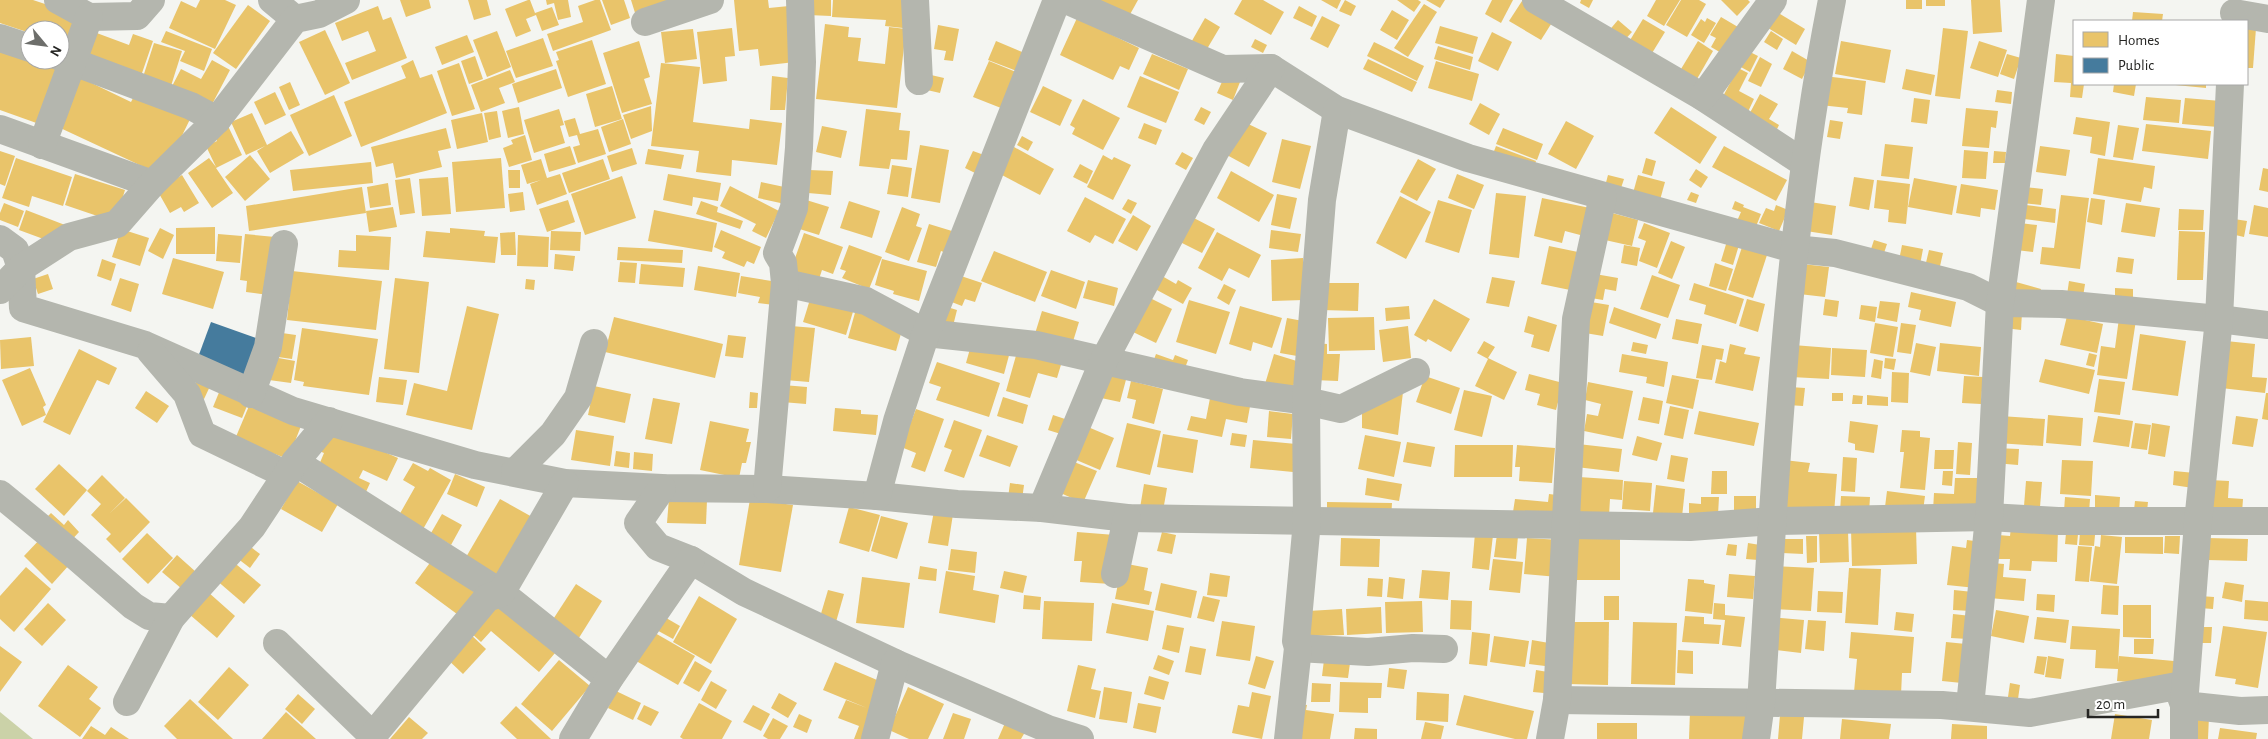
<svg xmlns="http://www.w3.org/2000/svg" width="2268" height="739" font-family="'Alegreya Sans',sans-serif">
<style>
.water{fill:#cbd2a8}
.homes{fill:#e9c46a}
.public{fill:#457b9d}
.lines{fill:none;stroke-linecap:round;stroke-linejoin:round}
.minor{stroke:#b4b6ae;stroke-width:28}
</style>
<rect width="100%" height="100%" fill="#f4f5f1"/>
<path class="water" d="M0 712 33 739H0Z"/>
<g class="homes">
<path d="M0 0H33L81 16 71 47 60 43V30H30V33L0 23Z"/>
<path d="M200 0H225L236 5 215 49 169 28 181 1 196 8Z"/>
<path d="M400 0H429L431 8 406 17Z"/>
<path d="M468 0H487L491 15 474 20Z"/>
<path d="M528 0H530L535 13 552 7 559 25 542 31 536 15 526 19 531 31 516 37 505 9Z"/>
<path d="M546 0H568L571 17 558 20 554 3 547 5Z"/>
<path d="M595 0H600L611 30 553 51 547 34 583 22 578 6Z"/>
<path d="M602 0H624L630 18 611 25Z"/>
<path d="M631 0H668L636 16Z"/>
<path d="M734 0H768L769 8 789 6 795 62 760 66 758 49 739 51Z"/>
<path d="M809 0H831V16L808 15Z"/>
<path d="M833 0H905L903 28 885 26 886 20 832 17Z"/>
<path d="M1094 0H1138L1128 18Z"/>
<path d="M1242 0H1263L1284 12 1271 35 1234 14Z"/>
<path d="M1321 0H1341L1337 9Z"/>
<path d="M1345 0 1356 6 1351 16 1339 11Z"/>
<path d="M1397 0H1418L1421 2 1414 12Z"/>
<path d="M1426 0H1445L1440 8Z"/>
<path d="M1492 0H1513L1501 23 1485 14Z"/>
<path d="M1581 0H1593L1589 8 1580 3Z"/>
<path d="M1656 0H1680L1664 26 1647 16Z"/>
<path d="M1681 0H1699L1706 4 1687 37 1666 25Z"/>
<path d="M1721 0H1748L1750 2 1737 16Z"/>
<rect x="1906" y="0" width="16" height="9"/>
<rect x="1926" y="0" width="19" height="6"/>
<path d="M1971 0H2000L2002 32 1973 34Z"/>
<path d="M1522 1 1553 21 1541 40 1509 21Z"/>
<path d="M1424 4 1437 12 1408 57 1394 48Z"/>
<path d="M248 5 270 21 236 69 213 53Z"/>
<path d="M378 6 383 20 391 17 407 58 352 80 345 63 376 51 368 31 342 41 335 23Z"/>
<path d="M1299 6 1317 16 1312 27 1293 18Z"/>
<path d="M1772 9 1805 29 1796 45 1763 25Z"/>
<path d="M1392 10 1409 20 1397 40 1380 30Z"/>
<path d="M2133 12 2163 14 2162 21H2132Z"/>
<path d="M1322 16 1340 25 1328 48 1310 39Z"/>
<path d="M1721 17 1738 27 1723 54 1711 47 1716 38 1710 35Z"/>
<path d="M1077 18 1139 48 1129 70 1120 66 1113 80 1060 55Z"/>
<path d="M1205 18 1220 27 1204 54 1189 46Z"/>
<path d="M1707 18 1716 23 1704 43 1691 35 1701 19 1705 22Z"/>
<path d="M1643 19 1665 32 1649 58 1627 45Z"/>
<path d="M1618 20 1632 32 1620 45 1607 33Z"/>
<path d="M825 24 849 27 848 37 861 38 858 61 885 64 889 27 906 29 897 108 816 99Z"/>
<path d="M938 25 959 29 953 61 944 60 946 51 934 49Z"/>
<path d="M1440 26 1478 37 1473 54 1435 43Z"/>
<path d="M732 28 735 56 725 57 727 81 703 84 697 32Z"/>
<path d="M1943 28 1968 31 1960 99 1935 96Z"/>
<path d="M2247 28H2256L2253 68H2247Z"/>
<path d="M693 29 697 59 665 63 661 32Z"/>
<path d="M325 30 350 83 325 95 299 42Z"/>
<path d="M166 31 212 49 204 71 180 61 185 51 161 42Z"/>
<path d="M497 31 511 67 487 77 473 40Z"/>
<path d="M1771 31 1783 39 1777 50 1764 42Z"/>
<path d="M94 32 129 45 133 34 153 41 141 76 85 57Z"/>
<path d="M1492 32 1512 42 1498 71 1478 61Z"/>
<path d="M467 35 474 52 442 65 435 47Z"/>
<path d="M543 38 553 66 516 78 506 51Z"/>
<path d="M1255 39 1267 45 1263 53 1251 47Z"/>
<path d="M592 40 606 84 568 97 556 61 559 60 556 52Z"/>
<path d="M639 41 650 77 644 79 652 104 622 113 603 53Z"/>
<path d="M996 41 1027 54 1019 72 988 60Z"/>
<path d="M1698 41 1713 51 1697 79 1681 69Z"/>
<path d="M1841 41 1891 50 1885 83 1835 74Z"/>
<path d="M1979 41 2007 50 1998 77 1970 68Z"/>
<path d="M1374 42 1424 66 1417 81 1367 56Z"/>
<path d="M154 43 182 51 171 86 143 77Z"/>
<path d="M1438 46 1473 57 1470 70 1434 59Z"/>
<path d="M0 49 61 71 42 125 0 110Z"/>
<path d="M1748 51 1758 56 1750 72 1739 66Z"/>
<path d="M1792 51 1811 62 1802 79 1783 69Z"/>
<path d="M1152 54 1188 69 1179 90 1143 74Z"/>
<path d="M2007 54 2021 58 2014 79 2000 74Z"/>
<path d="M2056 54 2074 56V84H2084L2082 98 2070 97 2071 83 2054 82Z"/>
<path d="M475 56 483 79 469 84 461 61Z"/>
<path d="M1760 57 1772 64 1761 87 1748 81Z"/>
<path d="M1368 59 1417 82 1412 92 1363 69Z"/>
<path d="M212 60 230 70 208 112 169 92 181 69 201 79Z"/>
<path d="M413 60 420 78 432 74 447 113 361 147 344 102 406 78 401 66Z"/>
<path d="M989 61 1016 72 1001 108 973 97Z"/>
<path d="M1436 61 1479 74 1472 101 1428 88Z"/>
<path d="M459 63 475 109 452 116 437 71Z"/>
<path d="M661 63 700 67 693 122 749 129 750 119 782 123 777 165 732 160 731 176 696 172 699 151 651 146Z"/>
<path d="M1738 68 1748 73 1739 91 1754 99 1746 116 1720 102Z"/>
<path d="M556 69 562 88 518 103 512 84Z"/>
<path d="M1906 69 1935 75 1931 95 1902 89Z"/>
<path d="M510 70 515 82 499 88 505 103 481 112 471 85Z"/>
<path d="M931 75 944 78 940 93 927 90Z"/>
<path d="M1225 75 1240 82 1233 100 1217 93Z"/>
<path d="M772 76 788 78 785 110H770Z"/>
<path d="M1140 76 1179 92 1166 123 1127 107Z"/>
<path d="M1824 76 1866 81 1862 115 1847 113 1848 108 1820 105Z"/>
<path d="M79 77 131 102 137 90 194 111 173 154 161 175 56 126Z"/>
<path d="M290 82 300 105 289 110 279 87Z"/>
<path d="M2114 84H2136L2134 96 2113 92Z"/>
<path d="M2165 84H2206V88Z"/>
<path d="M612 86 622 119 595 127 586 94Z"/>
<path d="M1043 86 1072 100 1060 126 1030 112Z"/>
<path d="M1997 90 2012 92 2011 104 1995 102Z"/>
<path d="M275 92 286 115 265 125 254 102Z"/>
<path d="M1760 94 1778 104 1769 119 1779 125 1772 139 1744 124Z"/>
<path d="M334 95 352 136 309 156 290 115Z"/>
<path d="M2146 97 2181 100 2179 123 2143 120Z"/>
<path d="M1914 98 1930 100 1927 124 1911 122Z"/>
<path d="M2185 98 2221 101 2218 127 2182 124Z"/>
<path d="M1083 99 1120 118 1103 150 1072 134 1075 128 1070 125Z"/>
<path d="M1480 103 1500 114 1489 135 1469 124Z"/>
<path d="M651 106 652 131 631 139 623 115Z"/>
<path d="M519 107 524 134 508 138 502 111Z"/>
<path d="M1201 107 1211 112 1204 125 1194 120Z"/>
<path d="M1671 107 1717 137 1700 164 1654 133Z"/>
<path d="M1966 108 1998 111 1996 128 1991 127 1989 148 1962 146Z"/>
<path d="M559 109 564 125 560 126 565 143 534 153 524 120Z"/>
<path d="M866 109 901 113 899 130 910 131 907 160 891 159 889 169 859 166Z"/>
<path d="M497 111 501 137 489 140 484 113Z"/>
<path d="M252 113 267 145 291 131 304 153 270 173 257 151 265 146 246 155 231 122Z"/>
<path d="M482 113 488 142 457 149 451 120Z"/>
<path d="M2076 117 2110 122 2105 156 2090 153 2092 137 2073 134Z"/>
<path d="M575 118 580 134 598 129 606 154 578 163 573 147 580 145 577 135 569 137 564 121Z"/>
<path d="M623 119 631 144 609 152 601 127Z"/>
<path d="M1830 120 1843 122 1840 139 1827 137Z"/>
<path d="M1242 121 1267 133 1249 167 1225 154Z"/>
<path d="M1566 121 1594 136 1576 169 1548 154Z"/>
<path d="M1144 123 1162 130 1156 145 1138 138Z"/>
<path d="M2146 124 2211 131 2208 159 2142 151Z"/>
<path d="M2118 125 2139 128 2133 160 2113 157Z"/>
<path d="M228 126 242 155 216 168 233 193 212 208 188 173 209 158 216 167 206 146 217 141 214 133Z"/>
<path d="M822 126 847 131 841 158 816 152Z"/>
<path d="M446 128 451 148 438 151 442 167 396 178 393 163 376 167 371 147Z"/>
<path d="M1503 128 1543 144 1537 160 1496 144Z"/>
<path d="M525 135 532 160 509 167 503 148 513 144 511 140Z"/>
<path d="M1022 136 1033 142 1028 151 1017 145Z"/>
<path d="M1282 139 1311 146 1300 189 1272 182Z"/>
<path d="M1885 144 1913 147 1909 179 1881 176Z"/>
<path d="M920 145 949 150 940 203 911 198Z"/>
<path d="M570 146 576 164 549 172 544 154Z"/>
<path d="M1496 146 1536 161 1531 174 1491 159Z"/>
<path d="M1724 146 1787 180 1776 201 1712 167Z"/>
<path d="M2040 146 2070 150 2066 176 2036 172Z"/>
<path d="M1014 147 1054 169 1040 195 1000 174Z"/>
<path d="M632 148 637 164 612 172 607 156Z"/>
<path d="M648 149 684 155 681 169 645 164Z"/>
<path d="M1964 150 1988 152 1986 179 1962 178Z"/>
<path d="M0 151 15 156 5 186 0 184Z"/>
<path d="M973 151 984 155 975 173 965 168Z"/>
<path d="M1994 151 2006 152 2005 163H1993Z"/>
<path d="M1182 152 1193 158 1186 170 1175 164Z"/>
<path d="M250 155 270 179 245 201 225 177Z"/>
<path d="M1103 155 1112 160 1114 157 1131 165 1113 200 1087 187Z"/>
<path d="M16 158 72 177 63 206 32 196 29 207 2 198Z"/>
<path d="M501 158 505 208 456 212 452 162Z"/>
<path d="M1646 158 1656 161 1652 176 1642 173Z"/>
<path d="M2098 158 2155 166 2152 189 2144 187 2141 202 2093 194Z"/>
<path d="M541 159 547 178 560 174 567 194 537 205 530 184 541 180 527 184 521 165Z"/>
<path d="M603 159 610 179 569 193 562 173Z"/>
<path d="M1418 159 1436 169 1417 201 1400 192Z"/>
<path d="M371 162 373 183 293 191 290 170Z"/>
<path d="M1080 164 1093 171 1087 184 1073 177Z"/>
<path d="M892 165 912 168 908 197 887 194Z"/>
<path d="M2263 168 2268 169V192L2259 190Z"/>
<path d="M1696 169 1708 177 1701 188 1689 180Z"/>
<path d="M508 170H520V188H509Z"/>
<path d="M809 170 833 171 831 195 808 193Z"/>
<path d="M1231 171 1274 195 1259 222 1217 198Z"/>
<path d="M75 174 125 190 115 222 65 205Z"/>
<path d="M668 174 721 183 718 201 693 197 692 206 663 200Z"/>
<path d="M1457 174 1484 185 1474 209 1448 198Z"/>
<path d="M182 175 199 203 184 212 181 207 170 213 157 190Z"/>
<path d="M1608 175 1624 179 1619 194 1604 190Z"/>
<path d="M1638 175 1665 182 1660 200 1633 193Z"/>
<path d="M622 176 636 218 585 235 571 194Z"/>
<path d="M448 177 451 214 422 216 419 179Z"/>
<path d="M1854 177 1874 180 1869 210 1849 206Z"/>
<path d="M410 178 415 213 400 215 395 180Z"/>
<path d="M1914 178 1957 186 1952 215 1908 207Z"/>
<path d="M1877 180 1910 184 1906 224 1888 222 1889 210 1874 208Z"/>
<path d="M761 182 789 188 785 204 758 198Z"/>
<path d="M388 183 391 205 370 208 367 187Z"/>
<path d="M1961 184 1998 190 1995 210 1981 208 1980 217 1956 213Z"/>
<path d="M730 186 779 211 766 238 752 231 756 224 720 206Z"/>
<path d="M362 187 366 213 249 231 246 206Z"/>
<path d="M2024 187 2043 189 2041 205 2022 203Z"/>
<path d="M523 192 525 210 510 212 508 194Z"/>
<path d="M1691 192 1699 195 1696 203 1687 200Z"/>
<path d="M1496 193 1526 196 1519 258 1489 254Z"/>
<path d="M1277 194 1297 198 1290 229 1271 225Z"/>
<path d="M2061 195 2089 198 2080 269 2040 264 2042 247 2054 248Z"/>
<path d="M1400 196 1431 212 1406 259 1376 243Z"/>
<path d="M1085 197 1126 219 1113 244 1095 235 1090 243 1067 231Z"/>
<path d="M1542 198 1590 208 1584 236 1565 231 1562 243 1534 236Z"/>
<path d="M2091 198 2105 200 2102 225 2087 222Z"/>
<path d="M803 199 829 207 819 235 793 227Z"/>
<path d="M1128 199 1137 203 1131 214 1122 209Z"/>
<path d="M568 200 575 222 547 232 539 209Z"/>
<path d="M1438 200 1472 210 1459 253 1425 242Z"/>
<path d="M701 201 718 207 717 212 743 221 740 229 696 214Z"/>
<path d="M849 201 880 211 872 238 840 228Z"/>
<path d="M1735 201 1744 205 1743 207 1761 214 1755 229 1737 221 1741 212 1732 209Z"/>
<path d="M1810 202 1836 206 1832 235 1806 231Z"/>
<path d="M4 203 24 211 18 227 0 220V213Z"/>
<path d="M2126 203 2160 208 2155 237 2121 232Z"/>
<path d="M1776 205 1788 210 1779 231 1759 223 1766 208 1774 211Z"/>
<path d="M2026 205 2056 209 2055 223 2024 219Z"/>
<path d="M2254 205 2268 208V237L2249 234Z"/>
<path d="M393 207 397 227 369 232 366 211Z"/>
<path d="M902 207 920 214 916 226 922 228 909 261 885 252Z"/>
<path d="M2179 209 2204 210 2203 230H2178Z"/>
<path d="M26 210 65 225 57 244 19 230Z"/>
<path d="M654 210 717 223 712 252 648 241Z"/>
<path d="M1612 213 1638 220 1632 246 1605 240Z"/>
<path d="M1133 215 1151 226 1137 251 1118 241Z"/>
<path d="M1190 216 1215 229 1202 253 1178 241Z"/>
<path d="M2234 219 2247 221 2244 237 2231 234Z"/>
<path d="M1644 223 1670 233 1657 268 1639 261 1646 241 1638 238Z"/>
<path d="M2020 223 2037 225 2033 252 2016 250Z"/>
<path d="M929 224 952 231 946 253 941 251 936 267 917 262Z"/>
<path d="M215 227V254H176V228Z"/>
<path d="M160 228 174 235 163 259 148 251Z"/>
<path d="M450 228 485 231 484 236 498 237 495 263 423 257 426 231 450 233Z"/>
<path d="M121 229 149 238 140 266 112 257Z"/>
<path d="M721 230 761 247 754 264 747 261 744 267 722 258 725 252 714 247Z"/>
<path d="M1271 230 1301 234 1298 252 1269 248Z"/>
<path d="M551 231 581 232 580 251 550 250Z"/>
<path d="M2179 231 2205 232 2203 280H2177Z"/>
<path d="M515 232 516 255H501L500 233Z"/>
<path d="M1217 232 1261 255 1249 278 1229 268 1222 281 1198 268Z"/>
<path d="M804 233 843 247 833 274 822 270 817 285 789 275Z"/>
<path d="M218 234 242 236 240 263 216 261Z"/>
<path d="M245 234 275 237 268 295 246 292 247 281 240 280Z"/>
<path d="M356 235 391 237 389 270 338 267 339 250 356 251Z"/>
<path d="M518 235 549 237 548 267 517 266Z"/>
<path d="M1874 240 1887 244 1883 256 1870 252Z"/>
<path d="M1671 241 1685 247 1672 279 1658 273Z"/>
<path d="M1727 241 1739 245 1733 265 1721 261Z"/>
<path d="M849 245 882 257 869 289 842 278 846 271 840 269Z"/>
<path d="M1624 245 1640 248 1637 266 1621 263Z"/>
<path d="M1902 245 1923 249 1919 270 1898 266Z"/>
<path d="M1549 246 1578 252 1570 290 1541 284Z"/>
<path d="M618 247 683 250 682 263 617 260Z"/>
<path d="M1742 247 1767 255 1753 298 1728 290Z"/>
<path d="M1929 250 1943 253 1938 275 1924 271Z"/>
<path d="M994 251 1047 272 1035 302 981 281Z"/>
<path d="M555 254 575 256 573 271 554 269Z"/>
<path d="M2118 257 2134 259 2132 274 2116 272Z"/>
<path d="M173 258 224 272 213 309 162 294Z"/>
<path d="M1303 258 1304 300 1272 301 1271 260Z"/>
<path d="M102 259 116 264 111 281 97 276Z"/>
<path d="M882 259 927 271 919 301 893 294 894 291 875 285Z"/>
<path d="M620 262 637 263 635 283 618 282Z"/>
<path d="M1715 263 1733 269 1726 291 1709 286Z"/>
<path d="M641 264 685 268 683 287 639 284Z"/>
<path d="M1802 264 1829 267 1825 297 1799 294Z"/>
<path d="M698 266 740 273 736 297 694 290Z"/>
<path d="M1051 270 1085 282 1076 309 1041 296Z"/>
<path d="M292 271 382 281 376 330 287 320Z"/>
<path d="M48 274 53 289 38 294 33 279Z"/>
<path d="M1595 274 1618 278 1616 291 1605 289 1603 300 1591 298Z"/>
<path d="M958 275 982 283 975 302 965 299 962 306 949 301Z"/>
<path d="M1652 275 1680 285 1668 318 1640 309Z"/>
<path d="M741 276 778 282 774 305 758 303 760 297 738 293Z"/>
<path d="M1162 276 1176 284 1178 280 1192 288 1183 304 1155 289Z"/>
<path d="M1492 277 1515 281 1509 307 1486 303Z"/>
<path d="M120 278 139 284 131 312 111 305Z"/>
<path d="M395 278 429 282 419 373 384 369Z"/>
<path d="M526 279 535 280 534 290 525 289Z"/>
<path d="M1088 280 1118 288 1114 306 1083 298Z"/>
<path d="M2069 281 2085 284 2083 297 2067 295Z"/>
<path d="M2016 282 2041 289 2038 300 2013 293Z"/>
<path d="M1321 283H1359L1358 311 1321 310Z"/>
<path d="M1694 283 1744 299 1736 324 1704 314 1706 305 1689 300Z"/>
<path d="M1224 284 1236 290 1229 305 1217 298Z"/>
<path d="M2115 288 2133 289V304H2115Z"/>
<path d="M1911 292 1956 302 1951 327 1919 320 1921 310 1908 307Z"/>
<path d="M812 293 855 305 846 335 803 322Z"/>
<path d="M1150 298 1172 309 1156 343 1133 332Z"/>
<path d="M1434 299 1470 319 1451 352 1428 339 1426 342 1414 335Z"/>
<path d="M1747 299 1765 304 1758 332 1739 326Z"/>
<path d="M1825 299 1839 301 1837 317 1823 315Z"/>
<path d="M1189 300 1230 312 1216 354 1176 342Z"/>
<path d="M1880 301 1900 303 1897 322 1877 318Z"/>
<path d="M1591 302 1609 305 1603 336 1585 333Z"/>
<path d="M1861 305 1877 307 1875 322 1859 319Z"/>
<path d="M467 306 499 314 472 430 406 415 414 383 447 391Z"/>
<path d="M944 306 957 310 953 326 940 322Z"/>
<path d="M1240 306 1282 318 1272 348 1253 342 1251 351 1229 344Z"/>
<path d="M1409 306 1410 319 1386 321 1385 308Z"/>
<path d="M1614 307 1661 324 1656 339 1609 323Z"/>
<path d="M856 309 904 323 896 351 848 338Z"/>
<path d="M2006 310 2022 312 2021 330 2004 328Z"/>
<path d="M1042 311 1079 322 1071 348 1034 337Z"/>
<path d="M1528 316 1557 325 1549 352 1531 347 1534 335 1524 332Z"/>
<path d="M2067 316 2103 324 2097 353 2060 345Z"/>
<path d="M614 317 723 344 715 378 605 352Z"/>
<path d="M1374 317 1375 350 1329 351 1328 318Z"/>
<path d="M1287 318 1303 321 1297 356 1280 353Z"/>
<path d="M2119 318 2136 320 2127 379 2097 375 2101 346 2115 348Z"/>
<path d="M1676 319 1702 324 1698 344 1672 339Z"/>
<path d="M1875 323 1898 327 1893 357 1870 353Z"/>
<path d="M1901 323 1916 325 1911 354 1897 352Z"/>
<path d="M791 326 815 328 809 382 785 380Z"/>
<path d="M1408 326 1411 358 1383 362 1379 330Z"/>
<path d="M302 328 378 339 369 395 303 386 304 382 294 380Z"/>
<path d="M275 332 296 335 292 359 271 356Z"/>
<path d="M2140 334 2186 341 2178 396 2132 390Z"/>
<path d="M728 335 746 337 743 358 725 356Z"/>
<path d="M31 337 34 366 1 369 0 340Z"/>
<path d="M973 338 1011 348 1004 374 966 363Z"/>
<path d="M1484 341 1495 347 1488 358 1517 372 1504 400 1475 386 1488 359 1477 353Z"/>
<path d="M2226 341 2255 344 2252 377 2267 378 2265 393 2221 388Z"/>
<path d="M1633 342 1648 345 1646 354 1631 351Z"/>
<path d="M1315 343 1327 344V354H1340L1338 381 1313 380Z"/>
<path d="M1916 343 1936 347 1930 376 1910 372Z"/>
<path d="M1940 343 1981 347 1979 376 1937 371Z"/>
<path d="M1730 344 1746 348 1744 354 1760 357 1753 391 1715 383 1720 361 1726 363Z"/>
<path d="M1019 345 1063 358 1057 378 1038 373 1030 398 1006 391Z"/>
<path d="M1702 345 1724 349 1722 360 1716 359 1712 380 1696 378Z"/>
<path d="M1793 345 1831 348 1829 379 1791 377Z"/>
<path d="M1832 348 1867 350 1865 377 1831 375Z"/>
<path d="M79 349 117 368 109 385 97 380 70 435 43 422Z"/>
<path d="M2089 353 2097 355 2094 367 2086 365Z"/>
<path d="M1156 354 1173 360 1175 355 1188 360 1182 376 1152 365Z"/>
<path d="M1274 354 1300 362 1292 391 1265 384Z"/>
<path d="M1622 354 1668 362 1664 387 1646 383 1647 377 1619 372Z"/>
<path d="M273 357 295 361 291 383 269 380Z"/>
<path d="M1885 358 1896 359 1894 370 1884 368Z"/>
<path d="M1874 359 1883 361 1881 379 1871 377Z"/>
<path d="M2045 359 2095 370 2089 394 2039 382Z"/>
<path d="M937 362 1000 383 989 417 936 400 941 387 929 383Z"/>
<path d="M30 368 46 405 43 407 46 415 22 426 2 380Z"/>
<path d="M1108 371 1127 376 1120 402 1101 398Z"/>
<path d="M1892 372 1909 373 1908 403 1891 402Z"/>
<path d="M1529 374 1563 383 1556 410 1537 405 1540 394 1525 390Z"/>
<path d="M1672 375 1699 380 1693 409 1666 403Z"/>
<path d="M199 376 212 382 204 399 191 393Z"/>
<path d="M1425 376 1460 388 1451 414 1416 402Z"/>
<path d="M1964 376 1983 377 1981 404 1962 403Z"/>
<path d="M379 377 407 380 403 405 376 402Z"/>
<path d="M2099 379 2125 382 2120 415 2094 412Z"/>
<path d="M1131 381 1163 389 1154 424 1132 418 1136 400 1127 398Z"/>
<path d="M1588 382 1633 391 1623 439 1584 431 1587 414 1598 416 1601 404 1585 400Z"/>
<path d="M783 385 807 387 806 404 782 402Z"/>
<path d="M594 386 631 394 625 423 588 415Z"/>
<path d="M1790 387 1805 388 1803 406 1788 405Z"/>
<path d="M220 390 249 401 242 418 213 407Z"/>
<path d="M1464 390 1492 396 1482 437 1454 430Z"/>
<path d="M146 391 169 406 157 423 135 408Z"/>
<path d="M750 392 758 393 757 408H749Z"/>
<path d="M1403 392 1398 435 1362 428V412Z"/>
<path d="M1211 393 1251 401 1247 423 1226 419 1222 437 1187 430 1191 416 1206 419Z"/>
<rect x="1832" y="393" width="11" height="8"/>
<path d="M2266 393H2268V420L2262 419Z"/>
<path d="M1853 395 1863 396 1862 404H1852Z"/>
<path d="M1867 395 1888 397V406L1867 405Z"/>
<path d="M1003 397 1028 405 1023 424 997 416Z"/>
<path d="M1643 397 1663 401 1659 424 1638 420Z"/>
<path d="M653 398 680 403 672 444 645 439Z"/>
<path d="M249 406 301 426 288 459 235 439Z"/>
<path d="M1670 406 1689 410 1683 439 1664 435Z"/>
<path d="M835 408 861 410V414L878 415 876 435 833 431Z"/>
<path d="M916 409 944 419 925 472 911 467 916 453 901 447Z"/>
<path d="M1269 411 1293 414 1291 439 1267 437Z"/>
<path d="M1699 411 1759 423 1754 446 1694 434Z"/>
<path d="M1053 415 1068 420 1064 435 1048 430Z"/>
<path d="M2048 415 2083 418 2081 446 2046 443Z"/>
<path d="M2000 416 2045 419 2043 446 1997 443Z"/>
<path d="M2098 416 2133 421 2129 447 2093 442Z"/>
<path d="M2236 416 2258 419 2253 447 2232 444Z"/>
<path d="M954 420 982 430 964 478 944 471 952 450 944 447Z"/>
<path d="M710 421 749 429 746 442H751L746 463H742L739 478 700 470Z"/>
<path d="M1850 421 1878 425 1874 453 1855 450V444L1848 442Z"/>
<path d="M1127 423 1161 431 1150 475 1116 467Z"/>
<path d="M2135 423 2151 425 2147 450 2131 448Z"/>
<path d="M2152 423 2170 426 2165 457 2148 454Z"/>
<path d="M328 427 398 458 387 481 363 470 359 478 370 483 365 494 316 472 324 453 317 450Z"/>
<path d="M1088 427 1114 438 1100 470 1074 459Z"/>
<path d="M576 430 614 436 610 466 571 460Z"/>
<path d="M1902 430 1920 431V437L1930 438 1925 490 1900 488 1904 452H1900Z"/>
<path d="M1232 433 1247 435 1245 447 1230 445Z"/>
<path d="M1163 434 1198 440 1193 473 1157 467Z"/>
<path d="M987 435 1018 446 1010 467 979 456Z"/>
<path d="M1365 435 1401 442 1394 477 1358 469Z"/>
<path d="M1637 436 1662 443 1657 461 1632 455Z"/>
<path d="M1253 440 1296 444 1293 472 1250 468Z"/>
<path d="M1407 442 1435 447 1431 467 1403 462Z"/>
<path d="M1958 442 1972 443 1970 475 1956 474Z"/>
<path d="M1578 444 1622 449 1619 472 1576 467Z"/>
<path d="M1455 445H1513L1512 477H1454Z"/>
<path d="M1517 445 1555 448 1552 483 1519 481 1520 467H1515Z"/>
<path d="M1995 448 2019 449 2018 465 1994 463Z"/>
<path d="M1935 450H1954L1953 469H1934Z"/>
<path d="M616 451 630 453 629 468 614 466Z"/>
<path d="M634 452 653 454 652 471 633 469Z"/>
<path d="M1671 455 1688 458 1684 482 1667 479Z"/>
<path d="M1843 457 1857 458 1855 492 1841 491Z"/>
<path d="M1069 460 1097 471 1083 503 1056 491Z"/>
<path d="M1784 460 1810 463 1808 472 1837 474 1834 514 1779 509Z"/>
<path d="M2062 460 2093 461 2091 496 2060 494Z"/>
<path d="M413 463 428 471 430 468 451 480 422 531 398 517 415 487 403 480Z"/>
<path d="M59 464 87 490 64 516 35 489Z"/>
<path d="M1712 471H1727V494H1711Z"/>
<path d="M1943 471H1953L1952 486 1942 485Z"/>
<path d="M2174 471 2195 473 2193 488 2173 485Z"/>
<path d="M455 474 485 487 477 507 447 494Z"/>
<path d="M102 475 125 498 109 514 126 498 150 522 120 553 106 539 111 534 91 515 101 504 87 491Z"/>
<path d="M1579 477 1623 480 1622 500 1610 499 1609 516 1577 514Z"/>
<path d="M1367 478 1402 484 1399 501 1365 495Z"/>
<path d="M1955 478H1980L1979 512 1933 511 1934 493 1954 494Z"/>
<path d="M2210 480 2229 481 2228 498 2243 499 2242 513 2207 511Z"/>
<path d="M297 481 338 504 322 532 281 509Z"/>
<path d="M1624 481 1652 483 1650 511 1622 509Z"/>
<path d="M2026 481 2042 482 2040 507 2024 506Z"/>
<path d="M1010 483 1024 485 1022 500 1008 498Z"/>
<path d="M1144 484 1167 488 1163 511 1140 508Z"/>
<path d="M1656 485 1685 489 1682 517 1653 513Z"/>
<path d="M1887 491 1925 496 1923 511 1885 507Z"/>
<path d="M1549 494 1565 496 1563 513 1513 512 1515 499 1548 502Z"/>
<path d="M2095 495 2120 497 2119 513 2095 511Z"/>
<path d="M1734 496H1756V513L1734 512Z"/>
<path d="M1841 496 1870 497 1869 514 1840 512Z"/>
<path d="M1701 497H1719L1718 515 1689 514V503L1701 504Z"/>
<path d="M2065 497 2090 499 2089 513 2064 511Z"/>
<path d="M669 498 707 500 706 524 667 523Z"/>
<path d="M500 499 534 518 496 583 462 564Z"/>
<path d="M750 499 793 505 781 572 739 565Z"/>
<path d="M2135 501 2148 502 2147 511 2134 510Z"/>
<path d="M1327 502 1392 503 1391 519 1327 517Z"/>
<path d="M849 507 880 515 869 552 839 543Z"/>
<path d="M934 511 953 514 948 546 928 543Z"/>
<path d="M51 513 64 525 68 520 79 532 67 545 42 522Z"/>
<path d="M442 514 462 525 451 545 431 533Z"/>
<path d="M881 516 908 523 897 559 871 551Z"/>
<path d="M1916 527 1917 564 1852 566 1851 529Z"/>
<path d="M2011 527 2058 530 2057 562 2032 561 2031 571 2009 570 2010 559H1997L1998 535 2010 536Z"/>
<path d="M1848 531 1849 562 1820 563 1819 532Z"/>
<path d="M1077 532 1115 535 1111 584 1080 582 1082 561H1074Z"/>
<path d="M1162 532 1176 535 1172 554 1157 551Z"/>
<path d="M2080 532 2095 535 2094 546 2079 545Z"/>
<path d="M147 533 173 558 148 584 122 559Z"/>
<path d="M1475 533 1493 535 1489 570 1472 568Z"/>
<path d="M2066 533 2078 534 2077 545 2065 544Z"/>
<path d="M1497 534 1518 536 1516 559 1494 557Z"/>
<path d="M2101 535 2122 537 2117 584 2090 581 2095 546 2100 547Z"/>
<path d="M1806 536H1817V562L1807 563Z"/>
<path d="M2165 536H2180L2179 554 2164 553Z"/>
<path d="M42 537 70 564 52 584 24 556Z"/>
<rect x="1575" y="537" width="45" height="43"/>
<path d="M2125 537H2163V554L2125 553Z"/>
<path d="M1341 538 1380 539 1379 567 1340 566Z"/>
<path d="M1527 538 1561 540 1558 577 1524 574Z"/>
<path d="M2207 538 2248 539 2247 561 2207 560Z"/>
<path d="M1783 539H1803V554L1782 553Z"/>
<path d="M1967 540 1982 542 1976 588 1947 585 1952 546 1966 548Z"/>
<path d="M1748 543 1760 545 1758 560 1746 559Z"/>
<path d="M247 544 260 554 250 568 237 558Z"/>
<path d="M1728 544 1737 545 1736 556 1726 555Z"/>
<path d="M2078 546 2092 547 2089 582 2075 581Z"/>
<path d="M951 549 977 552 975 573 948 570Z"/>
<path d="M177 555 196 572 182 589 162 572Z"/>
<path d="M1493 559 1523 562 1520 593 1489 590Z"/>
<path d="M231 560 261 585 244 604 215 579Z"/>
<path d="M432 560 478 595 461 617 415 583Z"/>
<path d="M1122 563 1148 568 1144 590 1152 592 1149 605 1115 599Z"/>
<path d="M1992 563 2004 564 2003 577 2026 579 2024 601 1989 598Z"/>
<path d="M920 566 937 569 936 581 918 579Z"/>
<path d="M1775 566 1814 568 1811 611 1773 609Z"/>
<path d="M26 567 51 589 14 632 0 619V596Z"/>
<path d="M1849 568 1881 569 1878 625 1845 623Z"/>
<path d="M1422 570 1450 572 1448 600 1419 598Z"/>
<path d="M946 571 975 576 973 590 999 595 995 623 939 613Z"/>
<path d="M1004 571 1027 576 1023 593 1000 588Z"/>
<path d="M1210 573 1230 576 1227 597 1207 595Z"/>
<path d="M1729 574 1755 576 1753 599 1727 597Z"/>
<path d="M862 577 910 583 904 628 856 623Z"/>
<path d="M1389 577 1405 579 1403 599 1387 597Z"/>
<path d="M1368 578 1383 579 1382 597 1367 596Z"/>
<path d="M1688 579 1704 580V583L1715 585 1712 614 1685 611Z"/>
<path d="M2225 582 2244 585 2242 602 2222 598Z"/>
<path d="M1161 583 1197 591 1191 618 1155 610Z"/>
<path d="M576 584 602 601 577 641 550 624Z"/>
<path d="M2103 585 2119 586 2118 615 2101 614Z"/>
<path d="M828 590 844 594 836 622 820 617Z"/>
<path d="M1954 590 1973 592 1971 611 1953 610Z"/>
<path d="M1818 591 1843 592 1842 613 1817 612Z"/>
<path d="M208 592 235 616 217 638 189 614Z"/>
<path d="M2037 594 2055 595 2054 612 2036 610Z"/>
<path d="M1024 595 1041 597 1040 610 1023 609Z"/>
<path d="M699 596 737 619 711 664 673 642Z"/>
<path d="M1203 596 1220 600 1214 622 1197 618Z"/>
<rect x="1604" y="596" width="15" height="24"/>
<path d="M2200 596 2214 597 2213 609 2199 608Z"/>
<path d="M1451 600 1472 601 1471 630 1450 629Z"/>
<path d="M2245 600 2268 602V621L2244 619Z"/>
<path d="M1044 601 1094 603 1092 641 1042 639Z"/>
<path d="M1422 601 1423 632 1386 633 1385 602Z"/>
<path d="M48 603 66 620 42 646 24 629Z"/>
<path d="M496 603 555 653 539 672 491 631 481 642 470 632Z"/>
<path d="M1112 603 1154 611 1148 641 1106 633Z"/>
<path d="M1714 603 1725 604V615L1745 617 1741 647 1722 645 1725 620 1713 619Z"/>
<path d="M2123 605H2151V638L2123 637Z"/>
<path d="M1381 607 1382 633 1347 635 1346 609Z"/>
<path d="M1342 609 1344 635 1309 636 1308 611Z"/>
<path d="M1996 610 2029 616 2024 643 1991 636Z"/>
<path d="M1896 612 1914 614 1912 632 1894 630Z"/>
<path d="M1953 614 1971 616 1968 639 1951 638Z"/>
<path d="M661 615 680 626 673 639 653 628Z"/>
<path d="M1685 616 1704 617V624L1721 625 1719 644 1682 642Z"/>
<path d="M1769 617 1804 620 1801 653 1766 649Z"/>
<path d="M2037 617 2069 620 2066 643 2034 639Z"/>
<path d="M1808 620 1826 621 1824 651 1805 649Z"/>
<path d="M1222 621 1255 626 1250 661 1216 656Z"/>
<path d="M1570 622H1609L1608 685 1568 684Z"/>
<path d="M1633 622 1677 623 1675 685 1631 684Z"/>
<path d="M1167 625 1184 628 1179 653 1162 649Z"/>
<path d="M2072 626 2120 629 2118 664 2119 656 2174 661 2172 686 2117 681 2118 669 2095 668 2096 650 2070 649Z"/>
<path d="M2223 626 2267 632 2258 688 2235 684 2236 679 2215 676Z"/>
<path d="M2195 627H2212L2211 643H2195Z"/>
<path d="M648 629 695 656 678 685 631 658Z"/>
<path d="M468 632 486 649 463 674 444 656Z"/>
<path d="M1472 632 1490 634 1487 666 1469 664Z"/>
<path d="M1851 632 1914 637 1911 673H1902L1901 695 1854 692 1857 659 1849 658Z"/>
<path d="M1494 636 1529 641 1525 667 1490 662Z"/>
<path d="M2134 639H2154L2153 654H2134Z"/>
<path d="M1532 640 1549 643 1545 666 1529 664Z"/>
<path d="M1946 642 1966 644 1962 683 1942 681Z"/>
<path d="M0 646 22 662 0 692Z"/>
<path d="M1190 646 1206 649 1201 675 1185 672Z"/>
<path d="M1678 650 1693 651V674L1677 673Z"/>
<path d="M1158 655 1174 661 1169 675 1153 669Z"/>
<path d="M1256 656 1274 661 1265 689 1248 684Z"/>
<path d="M2037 656 2047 657 2044 675 2034 673Z"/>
<path d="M2048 656 2064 659 2061 679 2045 677Z"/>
<path d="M559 660 590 686 552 731 521 704Z"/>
<path d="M1324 660 1350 663 1348 678 1322 676Z"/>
<path d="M695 661 712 671 699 692 683 683Z"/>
<path d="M835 662 884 683 869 739H854L859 726 838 718 846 700 867 708 823 690Z"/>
<path d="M68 665 98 687 89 699 101 708 80 737 38 706Z"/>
<path d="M1078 665 1096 669 1091 689 1101 691 1095 718 1067 711Z"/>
<path d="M229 667 249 685 218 720 198 702Z"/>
<path d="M1389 668 1407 670 1404 689 1387 687Z"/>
<path d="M1536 670 1548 672 1544 693 1533 692Z"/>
<path d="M1149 676 1169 682 1164 700 1144 694Z"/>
<path d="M711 681 727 690 716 709 701 700Z"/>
<path d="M1340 682 1382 683 1381 698H1368V713L1339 712Z"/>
<path d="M1312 683 1331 684 1330 702H1311Z"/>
<path d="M2010 683 2020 685 2018 699 2008 697Z"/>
<path d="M908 687 944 704 928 739H909L889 730Z"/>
<path d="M1104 687 1132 692 1127 723 1099 719Z"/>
<path d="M616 691 641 703 633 720 608 708Z"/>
<path d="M1252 692 1271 696 1262 739 1232 733 1238 705 1249 707Z"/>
<path d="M1417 692 1449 694 1448 722 1416 720Z"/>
<path d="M779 693 797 703 788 718 771 708Z"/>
<path d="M298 694 315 709 302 724 285 709Z"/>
<path d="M1464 695 1534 711 1527 739H1515L1456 725Z"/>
<path d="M190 699 233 739H177L164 726Z"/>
<path d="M699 703 732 721 722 739H683L680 737Z"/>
<path d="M1138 703 1161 707 1156 733 1133 728Z"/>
<path d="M1299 704 1307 705 1306 710 1334 714 1330 739H1294Z"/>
<path d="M644 705 659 712 651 726 637 719Z"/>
<path d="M753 705 770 714 761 731 743 722Z"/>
<path d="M516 706 551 739H517L500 723Z"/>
<path d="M1690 711 1753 712 1752 739H1689Z"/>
<path d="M286 712 316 739H262Z"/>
<path d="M953 713 971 719 964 739H943Z"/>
<path d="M799 714 812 720 807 733 793 727Z"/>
<path d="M2115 714 2152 720 2149 739H2111Z"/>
<path d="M1780 715 1804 717 1802 739H1778Z"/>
<path d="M2193 716H2209L2208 739H2192Z"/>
<path d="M409 717 428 733 422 739H390Z"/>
<path d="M773 718 788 726 780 739H768L763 736Z"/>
<path d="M1842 719 1891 724 1889 739H1840Z"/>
<path d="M1425 722 1444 726 1441 739H1421Z"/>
<path d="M1005 723 1025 732 1021 739H998Z"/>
<rect x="1597" y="723" width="40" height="16"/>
<path d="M1952 724 1987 726V739H1951Z"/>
<path d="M91 726 105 735 111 727 129 739H82Z"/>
<path d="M1355 728 1377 729V739H1354Z"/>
<path d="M2220 728 2257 733 2256 739H2218Z"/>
</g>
<path class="public" d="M211 322 262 340 249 378 197 360Z"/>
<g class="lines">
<g class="minor">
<path d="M58 0 89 17 137 16 151 0"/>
<path d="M272 0 295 19"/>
<path d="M915 0 919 81"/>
<path d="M1066 0 1223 69 1271 68 1337 110 1468 158 1794 249 1835 253 1968 287 2000 303 2061 304 2219 319 2268 325"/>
<path d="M1536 0 1703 97 1804 163"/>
<path d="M2234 13 2268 19"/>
<path d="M645 22 710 0"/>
<path d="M0 38 30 48"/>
<path d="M60 57 191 106 217 120"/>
<path d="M1703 97 1773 0"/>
<path d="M0 129 152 184"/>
<path d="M42 145 89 17"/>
<path d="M0 239 15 250 21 268 23 308 145 345 293 411 475 465 565 483 662 488 767 489 877 496 957 504 1042 508 1127 518 1690 527 1773 521 1989 517 2058 521H2268"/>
<path d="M785 283 866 301 926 333 1036 345 1240 392 1306 401 1341 409 1416 372"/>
<path d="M0 290 21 268 69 237 117 224 152 184 217 120 295 19 319 14 346 0"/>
<path d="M151 352 187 394 202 434 287 475"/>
<path d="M251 394 268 347 284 244"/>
<path d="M295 462 501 593 609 679"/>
<path d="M515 472 553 434 578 398 594 343"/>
<path d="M662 488 638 523 658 547 691 560 744 592 895 663 1048 729 1080 739"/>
<path d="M767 489 785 283 783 263 777 253 794 208 799 148 802 62 800 0"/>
<path d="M0 494 73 554 133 606 149 616 171 618"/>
<path d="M877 496 897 421 926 333 1057 0"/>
<path d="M1042 508 1104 360 1216 150 1271 68"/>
<path d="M1115 574 1127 518"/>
<path d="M277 643 374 737"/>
<path d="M1298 648 1368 652 1413 648 1444 649"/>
<path d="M1557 700 1942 705 2030 713 2177 686 2184 705"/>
<path d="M127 702 171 618 252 527 295 462 329 421"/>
<path d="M2184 705 2240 711 2268 710"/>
<path d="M1970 706 1989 517 2000 303 2041 0"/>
<path d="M370 739 487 598 501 593 565 483"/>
<path d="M573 739 609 679 691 560"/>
<path d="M875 739 895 663"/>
<path d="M1288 739 1298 648 1296 641 1307 521 1306 401 1322 200 1337 110"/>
<path d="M1550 739 1557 700 1576 319 1603 196"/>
<path d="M1756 739 1761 703C1776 468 1786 232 1832 0"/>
<path d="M2184 739V705L2198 522 2219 319 2230 84"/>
</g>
</g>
<rect x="2073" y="20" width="175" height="65" fill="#ffffff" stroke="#a8a8a7"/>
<rect x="2083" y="32" width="25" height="15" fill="#e9c46a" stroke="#a8a8a7"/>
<text x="2118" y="45" font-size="15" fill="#252523">Homes</text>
<rect x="2083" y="58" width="25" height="15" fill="#457b9d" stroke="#a8a8a7"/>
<text x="2118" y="70" font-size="15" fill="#252523">Public</text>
<g transform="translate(45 45) rotate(119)"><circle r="24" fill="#ffffff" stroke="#a8a8a7"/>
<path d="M0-4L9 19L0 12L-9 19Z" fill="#6d6e6b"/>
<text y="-8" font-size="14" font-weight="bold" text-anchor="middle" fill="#252523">N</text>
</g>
<path d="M2088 709v8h70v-8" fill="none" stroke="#252523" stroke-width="2.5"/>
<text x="2096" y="709" font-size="15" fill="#252523" stroke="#ffffff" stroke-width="4" paint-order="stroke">20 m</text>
</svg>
